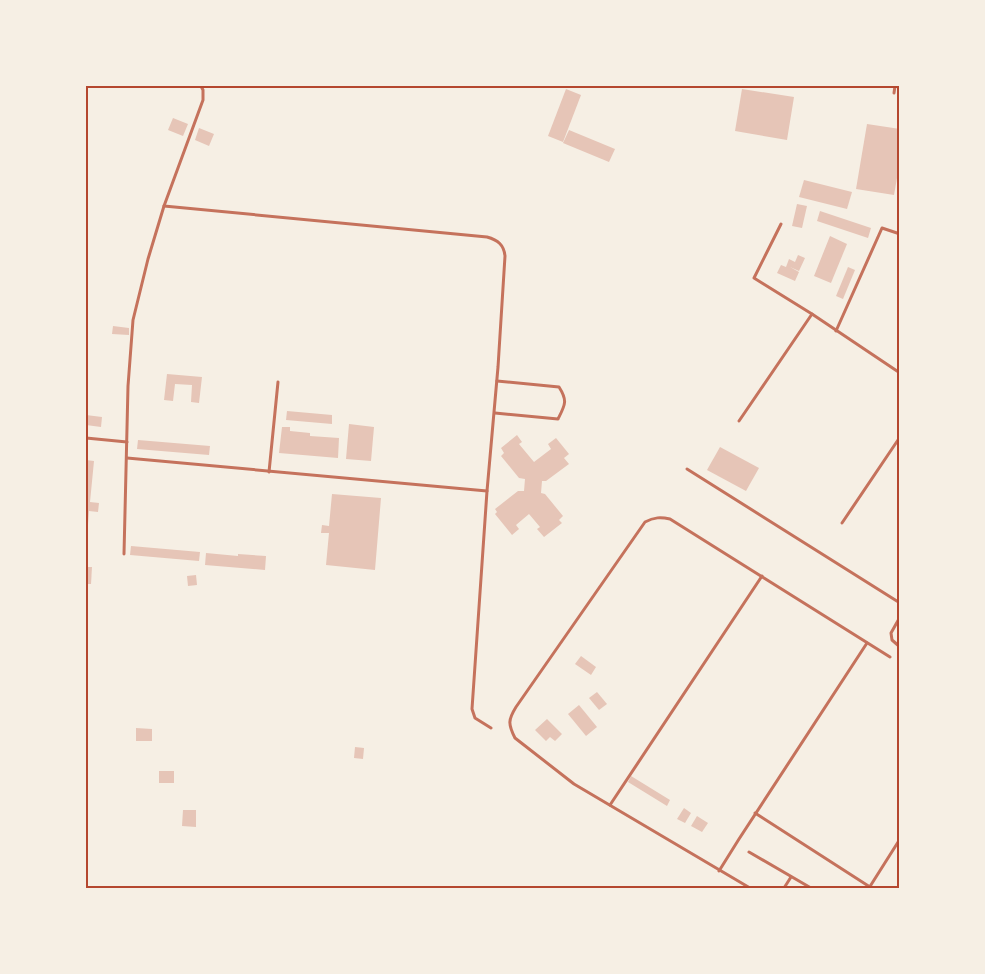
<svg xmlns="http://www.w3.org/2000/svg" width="985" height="974" font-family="Poppins,sans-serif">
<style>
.building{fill:#e6c5b7}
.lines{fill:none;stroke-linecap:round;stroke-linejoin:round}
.service{stroke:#c5725c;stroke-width:3}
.neatline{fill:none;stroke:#b5482f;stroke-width:2}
</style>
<rect width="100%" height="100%" fill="#f6efe4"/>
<g class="building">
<path d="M566 89 581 95 563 142 548 136Z"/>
<path d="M742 89 794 97 787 140 735 131Z"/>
<path d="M173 118 188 124 183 136 168 130Z"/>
<path d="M867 124 900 129V161L894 195 856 189Z"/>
<path d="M199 128 214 134 209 146 195 140Z"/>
<path d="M569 130 615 149 609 162 563 143Z"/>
<path d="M804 180 852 192 847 209 799 197Z"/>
<path d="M797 204 807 206 802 228 792 226Z"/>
<path d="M820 211 871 228 868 238 817 221Z"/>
<path d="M830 236 847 244 831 283 814 276Z"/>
<path d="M798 255 805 258 799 271 790 267 799 272 795 281 777 273 781 265 786 267 789 259 795 262Z"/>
<path d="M848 267 855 270 843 299 836 296Z"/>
<path d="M113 326 129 328V335L112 334Z"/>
<path d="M167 374 202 377 199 403 191 402 192 385 175 384 173 401 164 400Z"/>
<path d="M287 411 332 415V424L286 420Z"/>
<path d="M86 415 102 417 101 427 86 425Z"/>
<path d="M349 424 374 427 371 461 346 459Z"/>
<path d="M282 427H290V431L310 433V436L339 438 338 458 279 453Z"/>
<path d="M517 435 522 442 519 444 534 462 551 449 548 444 556 438 569 454 564 458 569 464 546 481H542L541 493 545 494 563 516 559 520 562 523 544 537 537 529 540 527 529 514 516 525 519 529 512 535 495 514 497 512 495 509 518 491H524L525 479 519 478 501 456 504 453 501 448Z"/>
<path d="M138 440 210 446 209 455 137 449Z"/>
<path d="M720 447 759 468 746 491 707 470Z"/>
<path d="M86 460 94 461 90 502 99 503 98 512 89 511 87 538 86 537Z"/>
<path d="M332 494 381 498 375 570 326 565 329 533H321L322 525 329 526Z"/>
<path d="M131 546 200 552 199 561 130 555Z"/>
<path d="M206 553 238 556V554L266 556 265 570 205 565Z"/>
<path d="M86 567H92L91 584H86Z"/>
<path d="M196 575 197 585 188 586 187 576Z"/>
<path d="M581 656 596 667 591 675 575 664Z"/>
<path d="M597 692 607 704 599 710 589 698Z"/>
<path d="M579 705 597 727 586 736 568 714Z"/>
<path d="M547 719 562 734 555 741 550 737 546 741 535 730Z"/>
<path d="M136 728 152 729V741H136Z"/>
<path d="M355 747 364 748 363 759 354 758Z"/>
<rect x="159" y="771" width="15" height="12"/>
<path d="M631 776 670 800 667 806 628 782Z"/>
<path d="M684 808 691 813 685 823 677 819Z"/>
<path d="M183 810H196V827L182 826Z"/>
<path d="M697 816 708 823 702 832 691 826Z"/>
</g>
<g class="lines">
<g class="service">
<path d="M894 93 895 86"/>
<path d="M164 206 487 237C498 240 504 245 505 256L498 367 487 491 472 709 475 718 491 728"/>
<path d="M781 224 754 278 812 314 900 373"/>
<path d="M836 331 882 228 900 234"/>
<path d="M495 413 558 419C565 405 568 401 559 387L497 381"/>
<path d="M739 421 812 314"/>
<path d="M86 438 127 442"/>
<path d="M127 458 487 491"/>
<path d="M687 469 900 603"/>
<path d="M269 472 278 382"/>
<path d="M842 523 900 437"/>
<path d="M124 554 128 386 133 320 148 259 164 206 203 100V90L201 86"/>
<path d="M900 617 891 633 892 640 900 647"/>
<path d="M610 805 762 576"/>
<path d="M755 813 870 887"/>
<path d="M749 852 811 888"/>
<path d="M719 871 739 839 867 643"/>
<path d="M750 888 574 784 515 738C508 724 508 720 516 707L645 522C654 517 661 517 670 519L890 657"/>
<path d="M784 888 791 877"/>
<path d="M869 888 900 839"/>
</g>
</g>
<rect width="985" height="974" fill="none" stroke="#f6efe4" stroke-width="174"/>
<rect x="87" y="87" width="811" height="800" class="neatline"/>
</svg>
